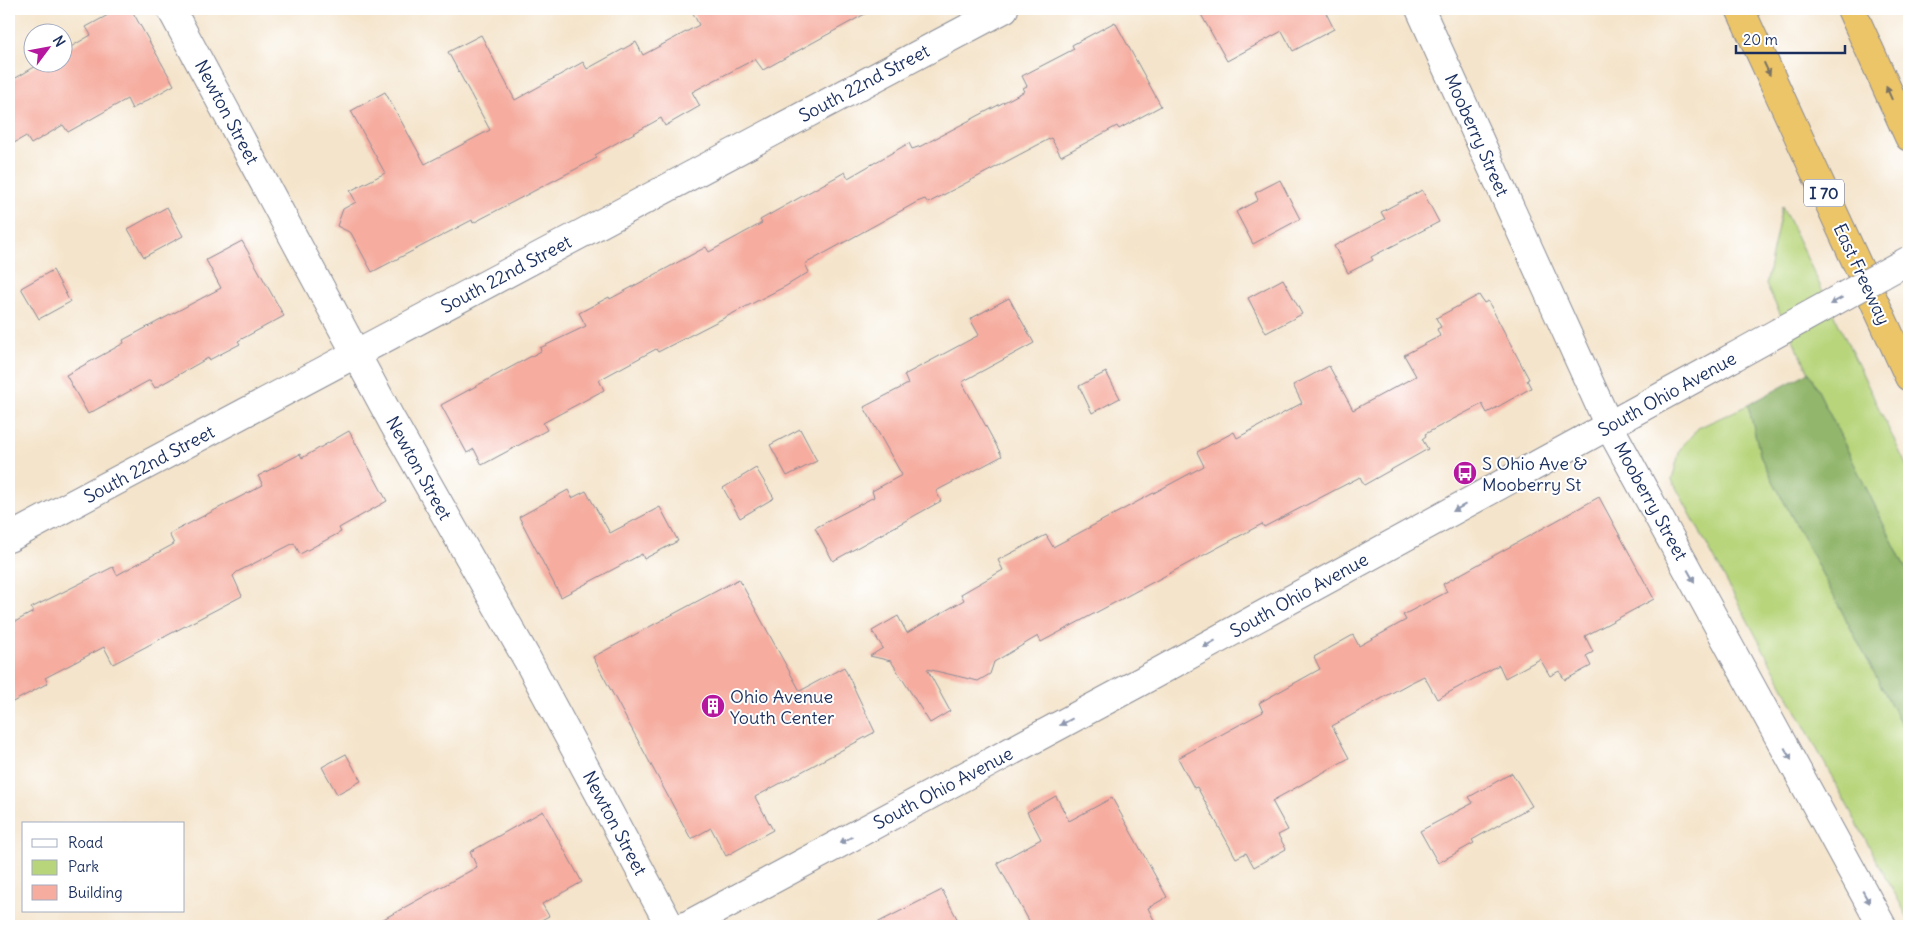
<svg xmlns="http://www.w3.org/2000/svg" width="1918" height="935" font-family="Delius,sans-serif">
<style>
.green{fill:#b8d57c;stroke:#6a826d}
.forest{fill:#92b66c;stroke:#567265}
.building{fill:#f6ada0}
.lines{fill:none;stroke-linecap:round;stroke-linejoin:round}
.minor-casing{stroke:#888a94;stroke-width:30}
.tertiary-casing{stroke:#888a94;stroke-width:30}
.motorway-casing{stroke:#888a94;stroke-width:30}
.minor{stroke:#fff;stroke-width:28}
.tertiary{stroke:#fff;stroke-width:28}
.motorway{stroke:#edc569;stroke-width:28}
.tertiary-bridge-casing{stroke:#888a94;stroke-width:30;stroke-linecap:butt}
.tertiary-bridge{stroke:#fff;stroke-width:28}
.oneway{fill:#797263}
.oneway2{fill:#8d97ae}
.labels{text-anchor:middle;dominant-baseline:central;stroke-width:4;stroke-linejoin:round;paint-order:stroke}
.shield{fill:#fff;stroke:#5f6d8e;stroke-width:1}
.shield-label{font-size:16px;font-weight:bold;fill:#1b2f5e}
.street-label{font-size:18px;fill:#1b2f5e;stroke:#fff}
.poi-label{font-size:18px;fill:#1b2f5e;stroke:#fff;text-anchor:start}
</style>
<rect width="100%" height="100%" fill="#fff"/>
<filter id="ink" filterUnits="userSpaceOnUse"><feTurbulence type="fractalNoise" baseFrequency=".02" numOctaves="2"/><feDisplacementMap in="SourceGraphic" scale="10" xChannelSelector="R" yChannelSelector="G"/><feConvolveMatrix kernelMatrix="1 2 1 2 8 2 1 2 1" color-interpolation-filters="sRGB"/></filter>
<filter id="wash" filterUnits="userSpaceOnUse"><feTurbulence type="fractalNoise" baseFrequency=".0096" numOctaves="4" result="noise"/><feDisplacementMap in="SourceGraphic" scale="20" xChannelSelector="R" yChannelSelector="G"/><feGaussianBlur stdDeviation="1.12" result="paint"/><feColorMatrix in="noise" values="0 0 0 0 0 0 0 0 0 0 0 0 0 0 0 0 0 1.4 0 .05"/><feComposite in="paint" operator="in"/></filter>
<g filter="url(#wash)">
<rect width="100%" height="100%" fill="#f4e4cb"/>
<g class="green">
<path d="M1782 206 1909 471V575L1766 285Z"/>
<path d="M1748 405 1761 458 1909 739V920L1672 480 1680 449 1698 428Z"/>
</g>
<path class="forest" d="M1809 372 1909 575V739L1761 458 1748 405Z"/>
<g id="blocks">
<g class="building">
<path d="M119 9H131L174 85 132 109 127 99 68 132 63 125 31 144 26 136 9 146V82L43 62H62V52L91 35 86 27Z"/>
<path d="M691 9H874L763 70 755 59 692 92 700 106 665 126 661 118 595 155 597 158 572 171 473 223 472 220 372 272 351 233 337 226 343 209 356 202 350 191 385 173 351 111 385 92 425 164 490 130 448 52 481 35 515 100 583 62 587 69 636 42 643 55 699 25Z"/>
<path d="M1198 9H1324L1334 29 1293 51 1282 31 1227 61Z"/>
<path d="M1115 22 1161 106 1119 129 1117 126 1061 156 1051 138 928 203 925 199 917 202 805 264 809 272 786 286 658 352 656 349 599 380 604 390 543 423 547 430 482 465 474 449 467 453 441 405 541 351 540 348 586 326 579 313 609 297 610 299 706 247 709 252 762 223 760 220 845 172 848 178 909 143 912 149 921 146 1025 91 1023 88 1027 86 1022 76 1074 49 1072 45Z"/>
<path d="M1280 180 1300 219 1253 244 1236 212 1258 200 1255 193Z"/>
<path d="M1422 190 1439 222 1371 257 1373 260 1348 273 1334 246 1385 219 1381 212Z"/>
<path d="M167 207 183 236 144 257 128 229Z"/>
<path d="M242 241 284 316 238 341 240 344 209 360 208 358 155 388 150 380 88 414 66 375 124 343 123 340 221 288 206 260Z"/>
<path d="M53 270 70 302 39 319 21 288Z"/>
<path d="M1283 279 1302 314 1266 333 1248 298Z"/>
<path d="M1479 295 1484 303 1488 301 1529 379 1527 380 1531 388 1487 413 1482 404 1425 434 1426 436 1422 439 1428 449 1364 485 1360 477 1264 527 1262 524 1041 642 1038 636 994 662 990 674 978 681 927 669 950 711 930 723 891 661 870 656 883 648 872 631 898 616 907 633 964 600 961 594 1003 570 998 560 1046 535 1053 547 1204 466 1197 452 1234 432 1237 438 1302 403 1293 385 1329 366 1353 410 1416 376 1404 355 1440 336 1437 329 1441 327 1436 318Z"/>
<path d="M1009 298 1034 343 962 382 1002 456 936 491 941 501 833 561 815 528 874 497 872 491 902 475 864 407 908 384 904 375 979 335 970 319Z"/>
<path d="M1106 372 1120 398 1092 413 1079 386Z"/>
<path d="M800 429 817 461 787 476 770 445Z"/>
<path d="M349 431 387 501 339 528 341 532 300 554 294 543 237 572 233 576 242 596 113 664 104 647 45 678 48 683 9 704V625L33 612 31 608 113 567 117 575 174 544 169 534 263 485 258 476 300 454 302 458Z"/>
<path d="M756 468 774 498 740 518 723 488Z"/>
<path d="M568 490 572 498 586 491 610 533 660 507 678 541 644 559 642 554 561 597 519 517Z"/>
<path d="M1599 497 1654 599 1585 636 1593 652 1586 656 1591 666 1565 680 1559 671 1550 676 1540 659 1505 678 1499 665 1437 699 1424 676 1408 684 1332 726 1349 758 1272 801 1288 830 1278 835 1286 849 1254 867 1246 853 1236 858 1197 787 1194 788 1178 758 1263 712 1259 703 1320 669 1314 657 1353 635 1359 646 1406 620 1403 615 1447 592 1443 584Z"/>
<path d="M739 579 800 691 844 667 875 732 755 797 773 830 726 856 711 828 691 839 593 657Z"/>
<path d="M346 754 361 781 337 794 322 767Z"/>
<path d="M1512 773 1532 806 1472 840 1474 843 1438 863 1420 831 1473 803 1469 797Z"/>
<path d="M1056 796 1069 821 1112 798 1167 897 1148 908 1157 926H1032L997 863 1041 839 1027 812Z"/>
<path d="M543 811 582 882 542 904 549 916 530 926H371L477 867 470 852Z"/>
<path d="M942 890 961 926H871Z"/>
</g>
</g>
</g>
<g filter="url(#ink)">
<use href="#blocks" fill-opacity="0" stroke="#888a94" stroke-width="1"/>
<g class="lines">
<g class="minor-casing">
<g id="minor">
<path d="M171 9 392 421 527 659 670 926"/>
<path d="M9 538 1004 9"/>
</g>
</g>
<g class="tertiary-casing">
<g id="tertiary">
<path d="M1420 9 1609 426 1882 926"/>
<path d="M686 926 1140 682 1732 358"/>
</g>
</g>
<g class="motorway-casing">
<g id="motorway">
<path d="M1740 9 1909 377"/>
<path d="M1851 9 1909 137"/>
</g>
</g>
<use href="#minor" class="minor"/>
<use href="#tertiary" class="tertiary"/>
<use href="#motorway" class="motorway"/>
<g class="tertiary-bridge-casing">
<path id="tertiary-bridge" d="M1732 358 1909 260"/>
</g>
<use href="#tertiary-bridge" class="tertiary-bridge"/>
</g>
<defs><path id="oneway-solid" d="M-6-.8H1V-3.2L6.5 0L1 3.2V.8H-6Z" transform="scale(1.25)"/></defs>
<g class="oneway">
<use href="#oneway-solid" transform="translate(1767 69) rotate(65)"/>
<use href="#oneway-solid" transform="translate(1889 93) rotate(-114)"/>
</g>
<g class="oneway2">
<use href="#oneway-solid" transform="translate(1836 301) rotate(151)"/>
<use href="#oneway-solid" transform="translate(1459 508) rotate(151)"/>
<use href="#oneway-solid" transform="translate(1691 576) rotate(61)"/>
<use href="#oneway-solid" transform="translate(1209 644) rotate(151)"/>
<use href="#oneway-solid" transform="translate(1066 722) rotate(152)"/>
<use href="#oneway-solid" transform="translate(1788 754) rotate(61)"/>
<use href="#oneway-solid" transform="translate(846 840) rotate(152)"/>
<use href="#oneway-solid" transform="translate(1866 897) rotate(61)"/>
</g>
</g>
<defs>
<g id="bus-disc" transform="scale(1.25)"><circle r="9.5" fill="#b5179e" stroke="#fff"/><path d="M-5-6H5V4H4V6H2V4H-2V6H-4V4H-5ZM-3.5-4V0h7V-4ZM-3.5 1.2v1.5H-2V1.2ZM2 1.2v1.5H3.5V1.2Z" fill="#fff"/></g>
<g id="building-disc" transform="scale(1.25)"><circle r="9.5" fill="#b5179e" stroke="#fff"/><path d="M-4-6H4V6H1V3H-1V6H-4ZM-2.5-4.3h1.7v1.8h-1.7ZM.8-4.3h1.7v1.8H.8ZM-2.5-1h1.7V.8h-1.7ZM.8-1h1.7V.8H.8Z" fill="#fff"/></g>
</defs>
<g fill-rule="evenodd">
<use href="#bus-disc" x="1465" y="473"/>
<use href="#building-disc" x="713" y="706"/>
</g>
<g class="labels">
<rect class="shield" x="1804" y="179.5" width="40" height="27" rx="4"/>
<g class="shield-label">
<text x="1824" y="193">I 70</text>
</g>
<g class="street-label">
<text transform="translate(864 83) rotate(-28)">South 22nd Street</text>
<text transform="translate(227 112) rotate(62)">Newton Street</text>
<text transform="translate(1477 135) rotate(66)">Mooberry Street</text>
<text transform="translate(506 274) rotate(-28)">South 22nd Street</text>
<text transform="translate(1862 274) rotate(65)">East Freeway</text>
<text transform="translate(1667 394) rotate(-29)">South Ohio Avenue</text>
<text transform="translate(149 464) rotate(-28)">South 22nd Street</text>
<text transform="translate(419 468) rotate(61)">Newton Street</text>
<text transform="translate(1651 501) rotate(61)">Mooberry Street</text>
<text transform="translate(1299 595) rotate(-29)">South Ohio Avenue</text>
<text transform="translate(943 788) rotate(-28)">South Ohio Avenue</text>
<text transform="translate(615 823) rotate(62)">Newton Street</text>
</g>
<g class="poi-label">
<text x="1482" y="463">S Ohio Ave &amp;<tspan x="1482" dy="21">Mooberry St</tspan></text>
<text x="730" y="696">Ohio Avenue<tspan x="730" dy="21">Youth Center</tspan></text>
</g>
</g>
<rect width="1918" height="935" fill="none" stroke="#fff" stroke-width="30"/>
<rect x="22" y="822" width="162" height="90" fill="#ffffff" stroke="#a4acbf"/>
<rect x="32" y="839" width="25" height="8" fill="#ffffff" stroke="#a4acbf"/>
<text x="68" y="848" font-size="15" fill="#1b2f5e">Road</text>
<rect x="32" y="860" width="25" height="15" fill="#b8d57c" stroke="#a4acbf"/>
<text x="68" y="872" font-size="15" fill="#1b2f5e">Park</text>
<rect x="32" y="885" width="25" height="15" fill="#f6ada0" stroke="#a4acbf"/>
<text x="68" y="898" font-size="15" fill="#1b2f5e">Building</text>
<g transform="translate(48 48) rotate(58)"><circle r="24" fill="#ffffff" stroke="#a4acbf"/>
<path d="M0-4L9 19L0 12L-9 19Z" fill="#b5179e"/>
<text y="-8" font-size="14" font-weight="bold" text-anchor="middle" fill="#1b2f5e">N</text>
</g>
<path d="M1736 45v8h109v-8" fill="none" stroke="#1b2f5e" stroke-width="2.5"/>
<text x="1743" y="45" font-size="15" fill="#1b2f5e" stroke="#ffffff" stroke-width="4" paint-order="stroke">20 m</text>
</svg>
